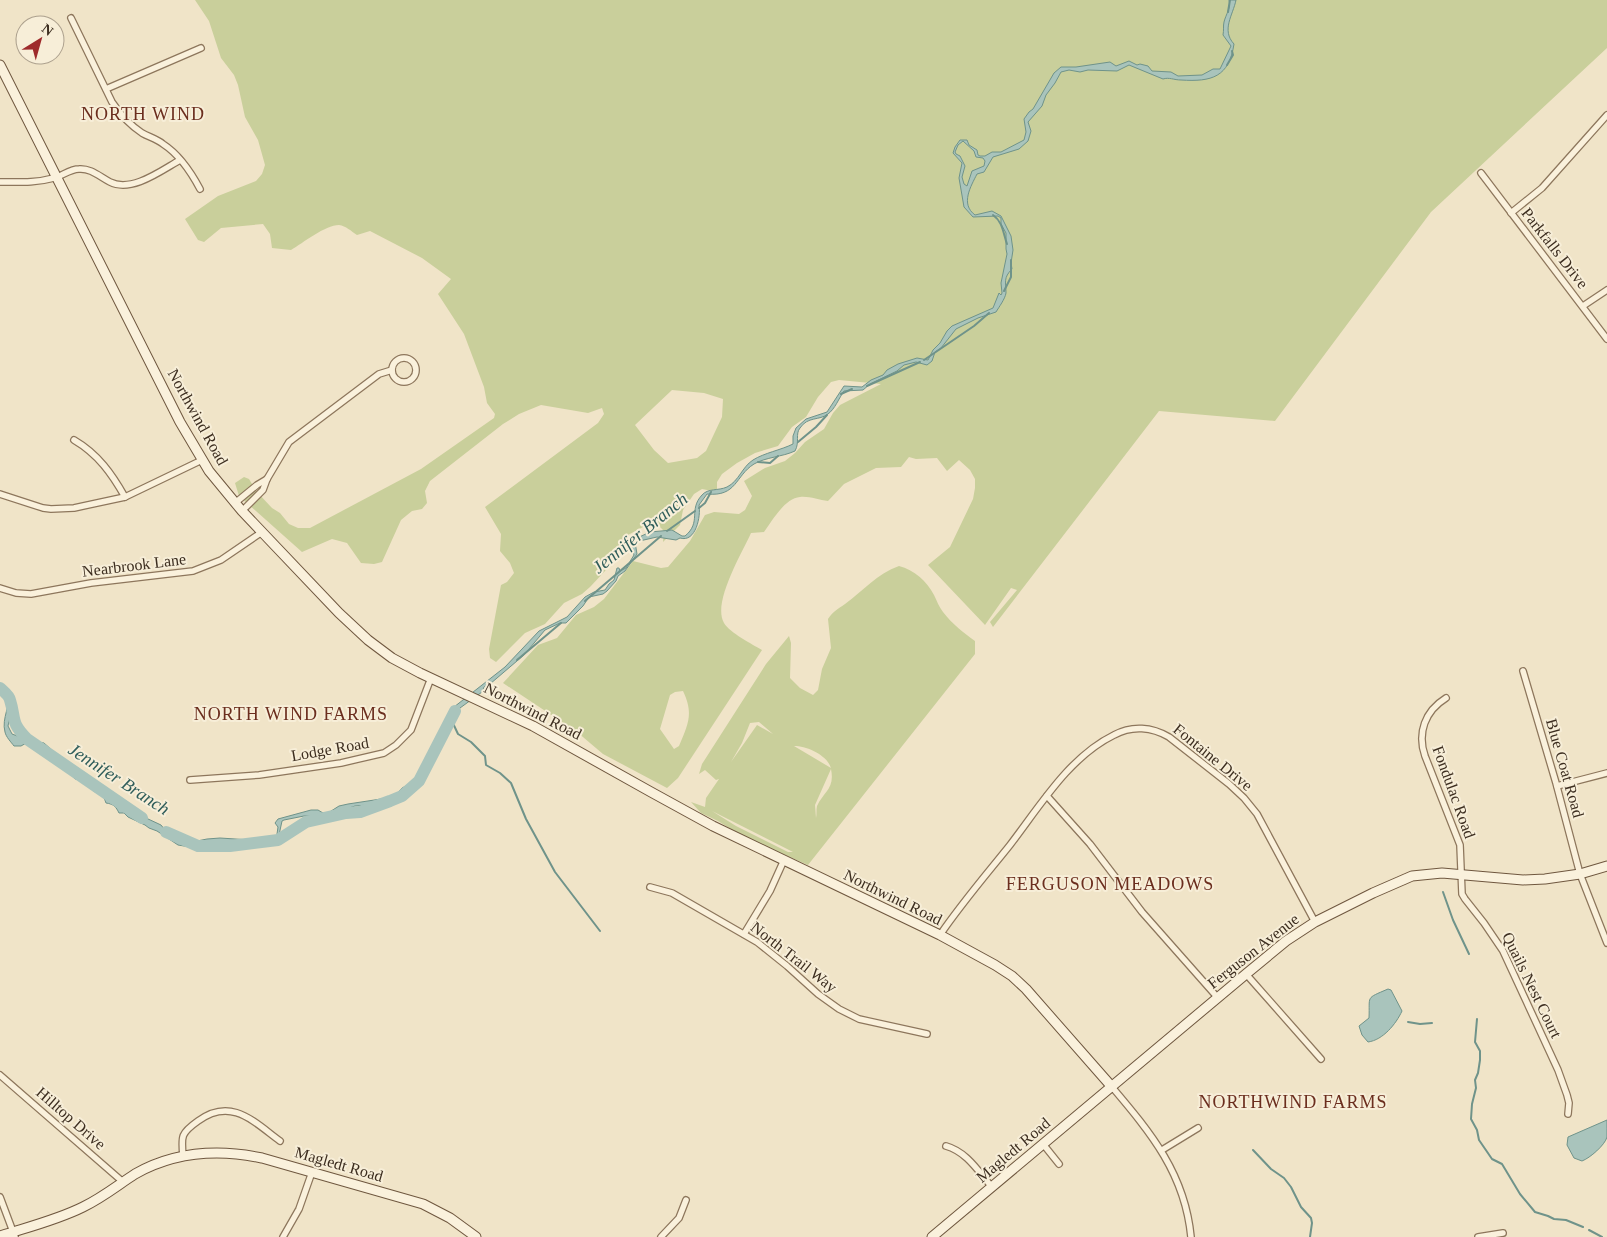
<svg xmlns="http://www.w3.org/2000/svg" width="1607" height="1237" font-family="'Times New Roman',serif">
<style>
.green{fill:#c9cf9b;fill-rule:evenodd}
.water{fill:#a9c4bc;stroke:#6f938a;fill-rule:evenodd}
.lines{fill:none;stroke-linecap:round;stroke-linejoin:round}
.stream{stroke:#6f938a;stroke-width:2}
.river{stroke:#a9c4bc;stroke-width:12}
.street-casing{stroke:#8d765c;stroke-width:8}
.secondary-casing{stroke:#6f573f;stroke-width:11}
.street{stroke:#faf1dc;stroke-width:5.5}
.secondary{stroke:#faf1dc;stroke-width:9}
.labels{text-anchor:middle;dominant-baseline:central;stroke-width:4;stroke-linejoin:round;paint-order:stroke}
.street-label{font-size:16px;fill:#3d2e20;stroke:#f7eed8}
.neighbourhood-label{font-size:18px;letter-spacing:1px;fill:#6b2e1e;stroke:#f7eed8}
.water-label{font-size:18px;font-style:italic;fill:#2f5d5a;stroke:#f7eed8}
</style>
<rect width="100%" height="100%" fill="#f0e4c8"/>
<g class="green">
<path d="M195 0H1607V48L1431 212 1275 421 1159 411 993 627 990 622 1017 590 1011 588 985 625 928 565 950 547 973 499 975 488V479L970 470 959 460 947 471 937 458 916 459 909 457 901 467 876 468 844 484 828 501C819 500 809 496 800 497 785 498 772 521 764 532L751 533C742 553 712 603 724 623 730 633 752 644 762 650L678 778 667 788 603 754 577 732 503 683 538 645 557 638 576 615 594 607 604 599 633 561 661 568 668 567 690 541 705 515 714 512 739 514 745 510 752 496 744 481 765 468 785 461 795 453 805 442 824 429 833 413 840 405 881 384 839 380 831 382 818 397 806 417 792 427 778 446 755 453 737 463 722 474 717 482V492L702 489 694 494 683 510 680 525 663 542 664 531 660 527H643L626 536 605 571 590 587 582 594 564 603 545 624 525 633 496 662 490 658 489 649 501 585 507 582 514 573 510 563 500 551 501 534 485 507 598 423 604 414 602 408 588 413 541 405 519 414 503 424 430 481 425 491 427 503 422 509 412 511 401 520 382 562 374 564 361 563 347 543 332 539 302 552 239 496 235 483 244 477 249 479 257 492 272 508 280 513 289 524 298 528H310L421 469 494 418 495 414 487 403 484 387 464 334 438 294 451 279 422 258 370 231 357 235C351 231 346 226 339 225 325 225 303 243 291 250L272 248 270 234 263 224 221 228 204 242 198 240 185 219 218 196 256 181 262 174 265 165 258 140 245 117 238 85 234 75 221 58 209 21ZM672 390 704 393 723 399 722 417 706 451 697 458 668 463 654 450 635 425ZM683 691C694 714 688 724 679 746L674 749 660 729 670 695 675 692Z"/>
<path d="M899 566C914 570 927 581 934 595 937 601 939 607 943 612 952 624 964 633 975 641V654L808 865 744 837 718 821 701 813 691 802 705 807 706 798 719 779 716 780 705 770 699 774 702 764 766 664 789 636 791 643 790 678 800 688 813 695 818 690 822 669 831 648 828 619C834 610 837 610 845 604 864 590 877 574 899 566ZM759 722 773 734 757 725 731 762 742 743 750 723ZM794 746C807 746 827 755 831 768ZM831 769C835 789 824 791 817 806 816 810 817 814 816 818L815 805ZM712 811 793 852H788L736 826Z"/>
</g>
<g class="water">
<path d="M1229 0H1236C1233 15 1221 30 1234 44 1229 77 1212 82 1181 80 1174 80 1169 77 1163 79L1129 65 1117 71 1088 70 1080 72 1069 70 1061 72 1055 83 1046 95 1042 106 1028 122 1031 131 1028 141 1019 149 993 157 984 172 977 174C971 186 960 204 975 215L992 211 1001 216 1011 236 1013 250 1011 263 1012 269C1003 278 1006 282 1006 293 1005 299 999 307 996 312L978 318 956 329 941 348 935 352 932 361 927 365 916 362 904 365 897 371 870 384 863 390 844 391C839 398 835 409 828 414 819 421 808 416 800 428 795 434 800 442 795 451 782 457 766 457 754 464 735 476 737 497 707 494L699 505C701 516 696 543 680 538L676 540 657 537 635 542 637 554 625 571 618 576 616 581 607 591 603 594 589 597 583 606 566 623H560L545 630 524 655 490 684 484 687 482 692 460 708 446 726 432 751 430 765 423 780 415 788 395 799 381 804 355 806 349 808 341 813 326 817 304 816 284 820 282 821 279 835 275 839 262 845 236 841H216L202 847 184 846 178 845 157 831 149 828 145 825 128 817 124 813H119C116 807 114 804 106 803L103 795 95 792 78 779H75L64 767 52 757 47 750 39 745 28 742 21 746H14C11 742 6 737 5 732 1 718 12 705 7 691L0 687V683C2 685 5 686 7 688 18 697 10 715 8 726L12 734 28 740 44 743 81 776 91 781 100 790 105 792 120 804 131 811 161 825 165 830 174 834 185 842H192L207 839 220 838 266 841 273 839 277 834 278 827 275 823 278 819 311 810H318L323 813H328L339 806 348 804 394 797 402 788 422 778 427 766 429 751 454 707 505 667 539 631 567 617 585 597 594 592 605 590 609 584 614 580 617 568H619L620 571 626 568 634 555 631 546 633 540 650 532 672 530 682 536H685C702 522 688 510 702 495 708 488 718 491 727 487 739 481 742 467 753 460 764 453 781 450 793 444V436L796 428 806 419 827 412 844 386 862 387 871 380 883 375 887 370 898 364 917 358 928 360 933 350 940 343 947 331 952 326 993 308 999 293 1001 295 1002 293 1001 283 1007 254 1006 249V233L1001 224V218L998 216 973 217 964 207 959 178 962 163 953 153 955 147 960 140H967L969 145 977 150 978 155 980 156H985L992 152H1001L1024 140 1026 132 1024 119 1029 112 1033 109 1054 73 1061 67H1076L1110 62 1116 66 1129 61 1137 65 1140 64 1148 66 1152 71 1171 72 1178 76 1202 75 1213 69H1220L1231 46 1223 35C1224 30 1223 26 1224 22 1226 14 1231 8 1229 0ZM963 141 974 151 976 157 983 158 985 161 984 166 972 171 967 186 964 184 962 177 965 166 960 156 956 154 955 152 958 145Z"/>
<path d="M1388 989 1391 990 1402 1011C1396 1024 1383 1040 1368 1042L1362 1035 1359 1026 1369 1018C1370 995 1365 999 1388 989Z"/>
<path d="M1607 1120C1607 1125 1607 1132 1607 1137 1605 1145 1590 1158 1582 1161L1574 1158 1567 1145 1568 1137Z"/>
</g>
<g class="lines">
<g class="stream">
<path d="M1228 12 1230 0"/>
<path d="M1227 65 1233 55 1232 51"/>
<path d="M993 215C1003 222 1003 233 1007 244"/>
<path d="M1004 291 1011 277V260"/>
<path d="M924 360 974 326 989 313"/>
<path d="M867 386 920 362"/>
<path d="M841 394 852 389"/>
<path d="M798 442 816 427 827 415"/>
<path d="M758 462 770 463 778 456"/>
<path d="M699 508 705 503 711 492"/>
<path d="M667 531 695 511"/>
<path d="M585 601 661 536"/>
<path d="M517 660 561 623"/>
<path d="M451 719 458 734 471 742 485 756 486 765 500 773 511 783 526 819 555 872 600 931"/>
<path d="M1443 892 1453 920 1469 954"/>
<path d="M1477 1019 1475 1042 1480 1051V1060L1478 1073 1475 1080 1476 1088 1472 1104 1471 1119 1477 1130 1479 1140 1492 1159 1502 1164 1520 1194 1535 1212 1548 1216 1554 1219 1566 1220 1583 1227"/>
<path d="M1408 1022 1420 1024 1432 1023"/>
<path d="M1253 1150 1271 1169 1284 1178 1291 1187 1301 1207 1311 1218 1312 1223 1310 1237"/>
<path d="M1589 1230 1602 1237"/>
</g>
<g class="river">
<path d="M0 688C3 691 9 695 10 700 16 719 10 722 27 739L142 818"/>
<path d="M166 832 198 846H230L278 840 306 822 346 813 360 812 390 801 402 796 419 781 455 711"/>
</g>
<g class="street-casing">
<g id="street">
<path d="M71 18 112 102C120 114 130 125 142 133 149 137 157 139 163 144 180 155 191 172 200 189"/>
<path d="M106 89 201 48"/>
<path d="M1481 173 1607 339"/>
<path d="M0 182C18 182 36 183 54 178 62 176 70 169 79 169 91 168 100 177 110 182 132 193 162 170 180 160"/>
<path d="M1511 213 1542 188 1607 115"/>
<path d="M1583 306 1607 290"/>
<circle cx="404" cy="370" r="12"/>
<path d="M74 440C98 454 112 474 125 497"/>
<path d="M0 494 43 508 51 509 74 508 125 497 202 460"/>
<path d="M235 503 257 485 267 479"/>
<path d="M242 511 263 490 267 479 289 442 379 374 392 370"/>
<path d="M0 588 16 593 31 594 91 583 193 571 221 560 262 532"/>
<path d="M1523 671 1556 783 1580 874 1607 943"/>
<path d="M1446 698C1425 711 1417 733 1425 756L1460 845 1462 894 1465 899 1484 923 1503 951 1558 1070 1567 1095 1569 1103 1568 1114"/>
<path d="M190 780 259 775 341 763 384 753 396 745 411 730 431 678"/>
<path d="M1557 786 1607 773"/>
<path d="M1047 796 1090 844 1142 912 1218 998"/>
<path d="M650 887 672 893 757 942 787 966 818 994 839 1009 859 1019 927 1034"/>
<path d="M744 934 770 891 784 860"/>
<path d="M940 935C961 904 986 875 1010 845 1040 806 1069 757 1114 735 1132 725 1152 727 1169 737L1229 784 1244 798 1257 814 1315 922"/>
<path d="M1246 974 1321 1059"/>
<path d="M0 1075 123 1182"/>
<path d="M1112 1087C1151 1133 1185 1174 1191 1237"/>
<path d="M1043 1144 1059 1164"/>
<path d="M946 1146C967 1152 978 1171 992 1187"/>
<path d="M1162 1150 1198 1128"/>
<path d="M183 1156C181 1136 181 1133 198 1121 231 1097 253 1121 280 1141"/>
<path d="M0 1197 15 1237"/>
<path d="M283 1237 299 1209 312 1172"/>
<path d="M661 1237 679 1218 686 1200"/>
<path d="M1478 1237 1503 1233"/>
</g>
</g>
<g class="secondary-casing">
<g id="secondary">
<path d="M0 65 180 422 209 471 242 511 339 613 368 640 392 658 420 673 533 726 651 792 713 826 940 935 995 965 1012 976 1026 989 1112 1087"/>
<path d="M0 1236C28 1227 57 1220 83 1207 102 1198 118 1185 135 1174 174 1152 219 1149 262 1158L423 1204 450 1218 476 1237"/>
<path d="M932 1237 1246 974 1286 941 1315 922 1373 893 1412 876 1442 873 1523 880 1545 879 1580 874 1607 866"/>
</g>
</g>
<use href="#street" class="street"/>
<use href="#secondary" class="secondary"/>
</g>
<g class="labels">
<g class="street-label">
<text transform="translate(1555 248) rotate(52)">Parkfalls Drive</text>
<text transform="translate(198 417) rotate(61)">Northwind Road</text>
<text transform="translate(134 565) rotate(-7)">Nearbrook Lane</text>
<text transform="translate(533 711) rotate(27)">Northwind Road</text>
<text transform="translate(330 749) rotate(-10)">Lodge Road</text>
<text transform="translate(1213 757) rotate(39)">Fontaine Drive</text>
<text transform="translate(1565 768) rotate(74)">Blue Coat Road</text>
<text transform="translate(1454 792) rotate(70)">Fondulac Road</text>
<text transform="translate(893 897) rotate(26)">Northwind Road</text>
<text transform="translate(1253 951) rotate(-38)">Ferguson Avenue</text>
<text transform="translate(794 957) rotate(38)">North Trail Way</text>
<text transform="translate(1532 985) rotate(64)">Quails Nest Court</text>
<text transform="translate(71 1118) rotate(41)">Hilltop Drive</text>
<text transform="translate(1013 1150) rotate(-40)">Magledt Road</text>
<text transform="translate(339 1164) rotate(16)">Magledt Road</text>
</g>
<g class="neighbourhood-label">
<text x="143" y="114">NORTH WIND</text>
<text x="291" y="714">NORTH WIND FARMS</text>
<text x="1110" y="884">FERGUSON MEADOWS</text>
<text x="1293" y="1102">NORTHWIND FARMS</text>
</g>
<g class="water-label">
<text transform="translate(640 533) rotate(-39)">Jennifer Branch</text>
<text transform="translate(119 779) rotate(33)">Jennifer Branch</text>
</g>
</g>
<g transform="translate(40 40) rotate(37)"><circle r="24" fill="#f7eed8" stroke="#ada18e"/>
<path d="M0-4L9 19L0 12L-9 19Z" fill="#9e2a2b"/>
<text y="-8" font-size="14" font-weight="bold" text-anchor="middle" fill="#3d2e20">N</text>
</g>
</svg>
